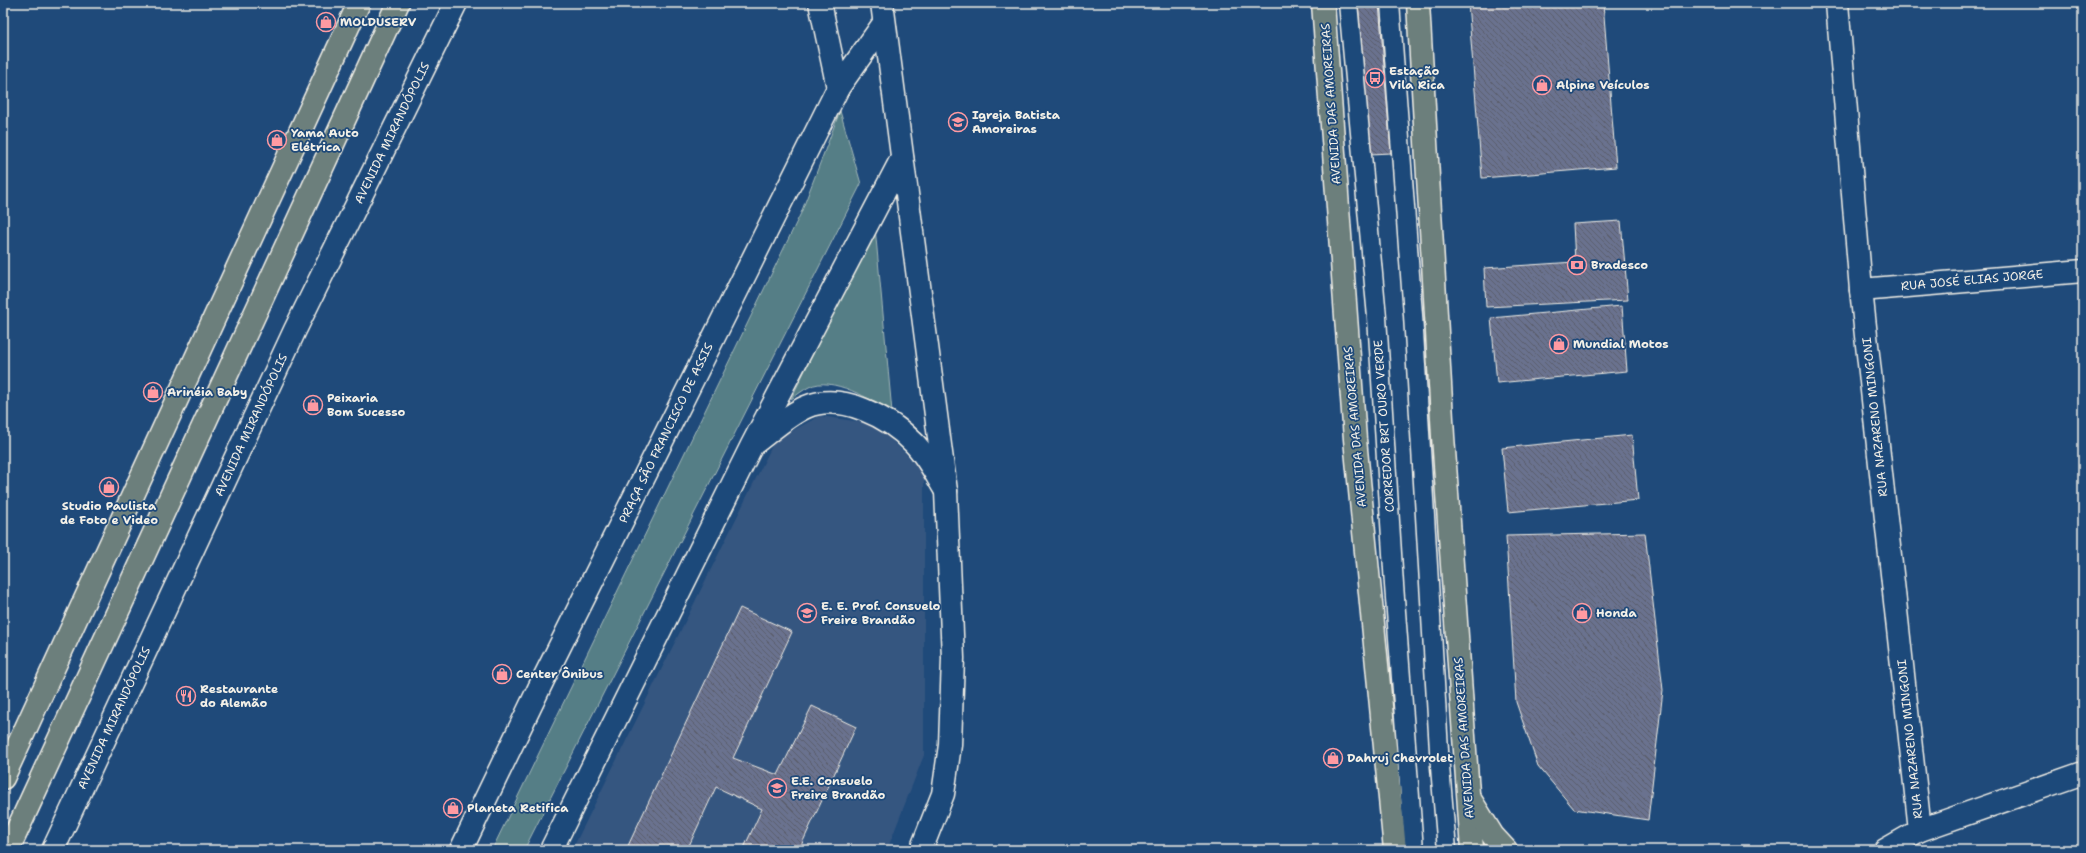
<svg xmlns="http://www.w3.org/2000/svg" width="2086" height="853" font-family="'Shantell Sans',sans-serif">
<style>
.built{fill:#365680}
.green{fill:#547e86;stroke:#a4b8b7}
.building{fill:url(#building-back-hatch);stroke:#f4f1e8}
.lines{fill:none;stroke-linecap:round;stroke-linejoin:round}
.service-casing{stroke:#f4f1e8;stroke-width:21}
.minor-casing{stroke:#f4f1e8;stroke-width:25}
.tertiary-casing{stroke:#f4f1e8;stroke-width:25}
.primary-casing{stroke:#f4f1e8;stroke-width:25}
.service{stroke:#1f4a7a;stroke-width:18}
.minor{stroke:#1f4a7a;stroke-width:22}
.tertiary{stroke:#1f4a7a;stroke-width:22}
.primary{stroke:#6c7f7c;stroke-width:22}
.labels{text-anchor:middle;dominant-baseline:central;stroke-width:3.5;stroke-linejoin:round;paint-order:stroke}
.poi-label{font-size:12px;font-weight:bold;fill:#f4f1e8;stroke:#1f4a7a;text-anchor:start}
.street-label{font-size:12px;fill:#f4f1e8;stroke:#1f4a7a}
</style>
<defs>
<pattern id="building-back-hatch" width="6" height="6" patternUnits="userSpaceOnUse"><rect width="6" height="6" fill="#6b728f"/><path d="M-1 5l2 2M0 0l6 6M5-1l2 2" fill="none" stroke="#5a5d6a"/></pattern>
</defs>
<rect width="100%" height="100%" fill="#1f4a7a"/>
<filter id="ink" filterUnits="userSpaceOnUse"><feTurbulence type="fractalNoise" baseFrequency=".025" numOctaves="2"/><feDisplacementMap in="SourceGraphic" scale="8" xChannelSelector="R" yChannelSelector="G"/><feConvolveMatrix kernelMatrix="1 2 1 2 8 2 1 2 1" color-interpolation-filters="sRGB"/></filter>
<g filter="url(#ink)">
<path class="built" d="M820 416 875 424 924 472V755L887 850H572L775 440Z"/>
<g class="green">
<path d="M840 111 861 184 524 850H492L801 213Z"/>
<path d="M875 227 892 412C871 400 832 375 809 387 803 390 797 395 791 399Z"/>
</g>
<g class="building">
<path d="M1358 3H1379L1391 153 1370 154Z"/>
<path d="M1468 3H1603L1616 167 1482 178Z"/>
<path d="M1621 221 1628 300 1486 307 1484 268 1575 262 1573 224Z"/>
<path d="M1622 306 1627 371 1497 383 1491 318Z"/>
<path d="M1632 435 1638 500 1508 512 1502 448Z"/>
<path d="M1645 533 1663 690 1648 820 1574 809 1538 766 1516 702 1506 536Z"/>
<path d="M740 608 792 632 733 758 778 775 812 706 856 727 799 850H743L762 809 716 787 687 850H626Z"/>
</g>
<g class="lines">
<g class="service-casing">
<g id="service">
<path d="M1348 3 1377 317 1394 585 1414 850"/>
<path d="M1390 3 1413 315 1440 767 1447 850"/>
</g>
</g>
<g class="minor-casing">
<g id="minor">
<path d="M820 3 838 88"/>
<path d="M1837 3 1861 290 1920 830"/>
<path d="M1861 290 2083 271"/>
<path d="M756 442C772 430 788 415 806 407 841 392 889 417 914 443 927 456 936 475 946 491"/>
<path d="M53 850 295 330 456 3"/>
<path d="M461 850 543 680 838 88 884 23"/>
<path d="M551 850 752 445 902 158"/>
</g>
</g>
<g class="tertiary-casing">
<g id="tertiary">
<path d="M882 3 946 491 953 658 950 745 943 794 921 850"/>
<path d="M1885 850 1920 830 2083 773"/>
</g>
</g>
<g class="primary-casing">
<g id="primary">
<path d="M1323 3 1355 439 1395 850"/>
<path d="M1418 3 1443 436 1472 850"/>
<path d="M3 778 359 3"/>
<path d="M1470 799 1493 836 1506 850"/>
<path d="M8 850 398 3"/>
</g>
</g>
<use href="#service" class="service"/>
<use href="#minor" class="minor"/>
<use href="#tertiary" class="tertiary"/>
<use href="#primary" class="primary"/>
</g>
</g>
<defs>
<g id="shop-ring" transform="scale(1)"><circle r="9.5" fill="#1f4a7a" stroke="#ff9aa2" stroke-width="1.5"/><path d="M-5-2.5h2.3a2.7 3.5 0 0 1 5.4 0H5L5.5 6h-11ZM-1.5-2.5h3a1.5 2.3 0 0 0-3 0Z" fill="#ff9aa2"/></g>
<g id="bus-ring" transform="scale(1)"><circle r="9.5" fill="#1f4a7a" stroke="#ff9aa2" stroke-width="1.5"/><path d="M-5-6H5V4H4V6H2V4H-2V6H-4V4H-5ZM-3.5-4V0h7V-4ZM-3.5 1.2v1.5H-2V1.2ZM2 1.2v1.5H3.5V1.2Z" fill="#ff9aa2"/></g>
<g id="school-ring" transform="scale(1)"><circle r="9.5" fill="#1f4a7a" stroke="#ff9aa2" stroke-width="1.5"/><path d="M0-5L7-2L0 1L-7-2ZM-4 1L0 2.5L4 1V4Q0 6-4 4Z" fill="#ff9aa2"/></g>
<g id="bank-ring" transform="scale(1)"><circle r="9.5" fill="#1f4a7a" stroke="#ff9aa2" stroke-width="1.5"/><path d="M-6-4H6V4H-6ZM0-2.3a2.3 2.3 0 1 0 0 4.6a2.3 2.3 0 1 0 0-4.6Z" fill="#ff9aa2"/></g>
<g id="restaurant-ring" transform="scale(1)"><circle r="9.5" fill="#1f4a7a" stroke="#ff9aa2" stroke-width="1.5"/><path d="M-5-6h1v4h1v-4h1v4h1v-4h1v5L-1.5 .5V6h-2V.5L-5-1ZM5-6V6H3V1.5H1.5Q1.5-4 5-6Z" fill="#ff9aa2"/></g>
</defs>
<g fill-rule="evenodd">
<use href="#shop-ring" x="326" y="22"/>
<use href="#bus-ring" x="1375" y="78"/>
<use href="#shop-ring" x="1542" y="85"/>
<use href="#school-ring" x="958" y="122"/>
<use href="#shop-ring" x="277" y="140"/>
<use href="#bank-ring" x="1577" y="265"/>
<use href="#shop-ring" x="1559" y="344"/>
<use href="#shop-ring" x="153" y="392"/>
<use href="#shop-ring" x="313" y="405"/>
<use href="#shop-ring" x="109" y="487"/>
<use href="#school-ring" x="807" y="613"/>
<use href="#shop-ring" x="1582" y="613"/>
<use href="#shop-ring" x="502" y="674"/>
<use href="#restaurant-ring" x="186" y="696"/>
<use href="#shop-ring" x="1333" y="758"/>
<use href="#school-ring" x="777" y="788"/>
<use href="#shop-ring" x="453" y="808"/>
</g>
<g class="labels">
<g class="poi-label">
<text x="340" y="22">MOLDUSERV</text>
<text x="1389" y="71">Estação<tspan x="1389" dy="14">Vila Rica</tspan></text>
<text x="1556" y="85">Alpine Veículos</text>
<text x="972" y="115">Igreja Batista<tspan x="972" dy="14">Amoreiras</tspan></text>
<text x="291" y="133">Yama Auto<tspan x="291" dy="14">Elétrica</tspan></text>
<text x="1591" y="265">Bradesco</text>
<text x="1573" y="344">Mundial Motos</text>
<text x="167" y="392">Arinéia Baby</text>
<text x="327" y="398">Peixaria<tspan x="327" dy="14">Bom Sucesso</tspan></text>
<text x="109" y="506" text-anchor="middle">Studio Paulista<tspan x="109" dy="14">de Foto e Video</tspan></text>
<text x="821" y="606">E. E. Prof. Consuelo<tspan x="821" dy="14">Freire Brandão</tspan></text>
<text x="1596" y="613">Honda</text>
<text x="516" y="674">Center Ônibus</text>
<text x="200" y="689">Restaurante<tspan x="200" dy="14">do Alemão</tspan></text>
<text x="1347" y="758">Dahruj Chevrolet</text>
<text x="791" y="781">E.E. Consuelo<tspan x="791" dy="14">Freire Brandão</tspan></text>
<text x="467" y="808">Planeta Retifica</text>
</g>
<g class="street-label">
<text transform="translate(1331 104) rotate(-94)">AVENIDA DAS AMOREIRAS</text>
<text transform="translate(392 133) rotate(-64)">AVENIDA MIRANDÓPOLIS</text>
<text transform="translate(1972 280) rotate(-5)">RUA JOSÉ ELIAS JORGE</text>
<text transform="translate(1875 417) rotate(-96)">RUA NAZARENO MINGONI</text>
<text transform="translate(251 425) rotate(-65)">AVENIDA MIRANDÓPOLIS</text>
<text transform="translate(1384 426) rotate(-94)">CORREDOR BRT OURO VERDE</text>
<text transform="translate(1355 427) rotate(-95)">AVENIDA DAS AMOREIRAS</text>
<text transform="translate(666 433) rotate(-64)">PRAÇA SÃO FRANCISCO DE ASSIS</text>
<text transform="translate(114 718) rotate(-65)">AVENIDA MIRANDÓPOLIS</text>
<text transform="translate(1464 738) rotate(-94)">AVENIDA DAS AMOREIRAS</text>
<text transform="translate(1910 739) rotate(-96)">RUA NAZARENO MINGONI</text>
</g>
</g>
<rect width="2086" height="853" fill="none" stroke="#1f4a7a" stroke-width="16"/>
<rect x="8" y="8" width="2070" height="837" fill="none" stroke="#f4f1e8" stroke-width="1.5" filter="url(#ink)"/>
</svg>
